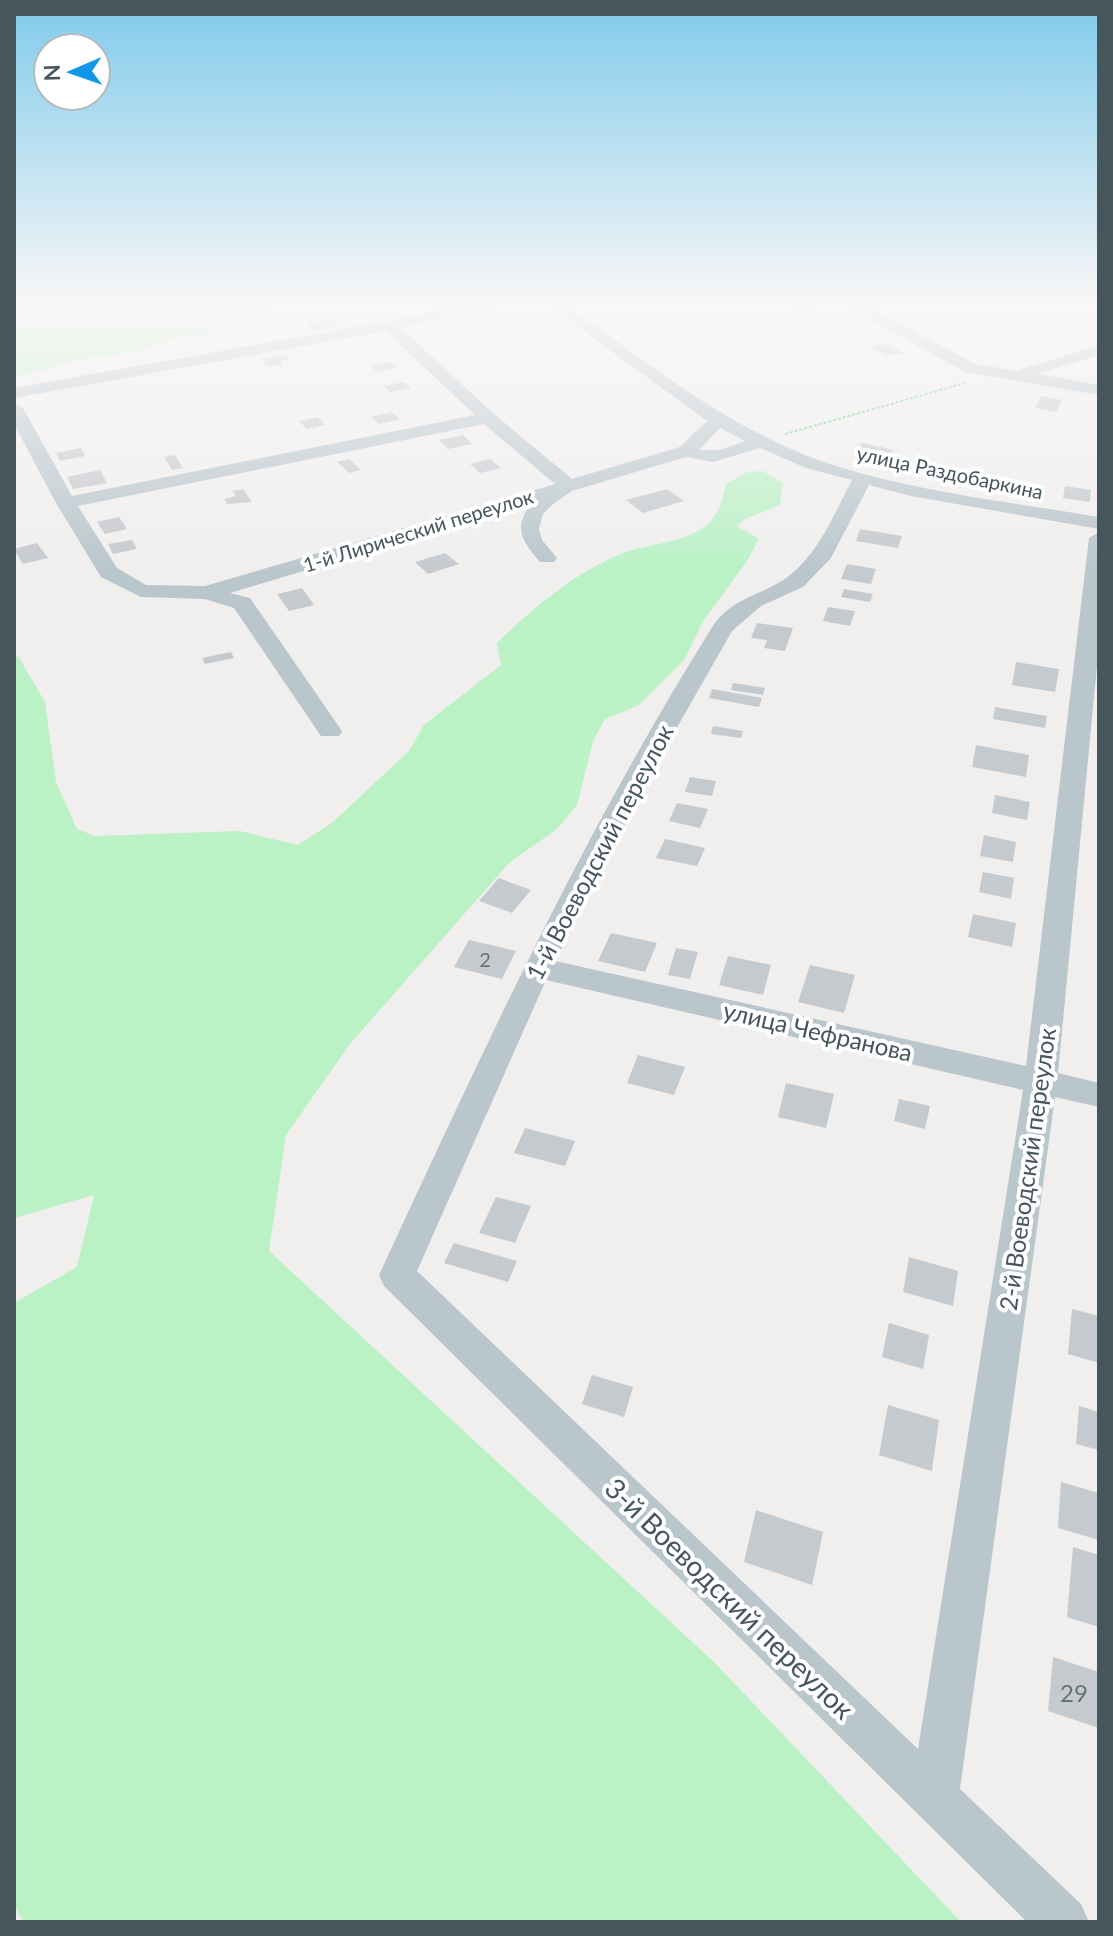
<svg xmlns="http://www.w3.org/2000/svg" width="1113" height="1936" font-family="Lato,sans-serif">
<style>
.green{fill:#baf1c5}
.building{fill:#c5cace}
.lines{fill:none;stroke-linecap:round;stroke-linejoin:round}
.path{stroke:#70d08f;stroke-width:2;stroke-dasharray:3 2;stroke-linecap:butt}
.minor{fill:#b9c6cc;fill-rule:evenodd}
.labels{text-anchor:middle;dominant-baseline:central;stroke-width:8;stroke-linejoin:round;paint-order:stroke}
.far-street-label{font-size:20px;fill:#45565c;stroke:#fff}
.number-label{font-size:20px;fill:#657378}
.street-label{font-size:24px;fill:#45565c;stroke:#fff}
.near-number-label{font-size:24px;fill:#657378}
.near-street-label{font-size:28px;fill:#45565c;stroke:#fff}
</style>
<rect width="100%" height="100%" fill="#f1eeee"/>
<g class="green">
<path d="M14 302H284L226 331 172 339 141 351 84 359 14 377Z"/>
<path d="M763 471 783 483 780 505 745 519 737 526 759 539 747 561 703 621 684 660 639 705 605 719 593 741 577 805 557 829 509 863 350 1044 286 1135 269 1251 715 1663 961 1922H24L14 1905V1303L77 1267 94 1195 14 1218V657L18 656 45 702 56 782 77 829 95 836 240 831 298 845 333 822 409 751 424 725 501 665 497 643C532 609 571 576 616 556 644 543 679 545 704 527 719 516 722 501 726 484L747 472Z"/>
</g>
<g class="building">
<path d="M811 302 821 308 799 311 790 306Z"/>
<path d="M336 318 344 325 314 331 305 323Z"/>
<path d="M888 344 903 353 886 356 870 347Z"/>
<path d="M286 355 290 359 280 361 283 364 269 367 260 359Z"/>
<path d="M390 362 397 368 377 372 370 365Z"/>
<path d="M404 382 411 388 390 392 383 386Z"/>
<path d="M1041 396 1062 400 1056 412 1035 408Z"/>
<path d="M392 412 400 419 379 424 371 417Z"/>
<path d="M318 417 325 425 307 429 299 421Z"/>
<path d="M463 435 472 444 448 449 439 440Z"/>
<path d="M862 443 894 450 886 458 855 451Z"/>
<path d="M81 448 85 456 60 461 56 453Z"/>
<path d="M175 455 183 468 172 470 164 457Z"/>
<path d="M349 459 361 470 349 473 337 462Z"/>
<path d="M490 459 501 468 480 473 470 464Z"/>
<path d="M100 470 107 483 73 489 67 477Z"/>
<path d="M1065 486 1091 490 1090 502 1063 498Z"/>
<path d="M243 489 252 502 227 504 224 499 236 496 232 491Z"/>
<path d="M667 489 684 501 643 513 626 500Z"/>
<path d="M119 517 127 529 105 534 97 522Z"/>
<path d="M860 529 902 536 898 548 856 541Z"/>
<path d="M132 540 137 549 113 554 108 544Z"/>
<path d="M37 543 48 558 23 564 14 549Z"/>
<path d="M445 553 459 564 428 574 415 562Z"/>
<path d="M847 564 876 569 871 584 841 579Z"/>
<path d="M302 588 314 605 289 611 277 594Z"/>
<path d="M844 589 873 594 870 602 841 597Z"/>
<path d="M828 607 855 611 850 626 823 621Z"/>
<path d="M757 623 793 628 785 651 764 648 767 640 751 638Z"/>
<path d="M231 652 234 658 205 664 202 658Z"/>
<path d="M1016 662 1059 669 1055 692 1012 685Z"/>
<path d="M733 683 765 688 763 695 731 690Z"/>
<path d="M712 689 762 698 759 707 709 698Z"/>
<path d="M995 707 1047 716 1045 728 993 719Z"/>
<path d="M713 726 743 731 741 738 711 734Z"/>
<path d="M976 745 1029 755 1026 777 972 767Z"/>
<path d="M690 777 716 781 712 796 685 792Z"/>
<path d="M995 795 1030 802 1027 820 992 813Z"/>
<path d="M677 803 708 809 700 828 669 821Z"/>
<path d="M984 835 1016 842 1013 862 980 856Z"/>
<path d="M665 839 705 848 697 866 656 858Z"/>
<path d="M983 872 1014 878 1011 899 979 892Z"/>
<path d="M499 878 531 890 512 913 479 901Z"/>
<path d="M973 914 1016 923 1012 947 968 937Z"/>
<path d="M611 933 657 943 645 972 598 961Z"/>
<path d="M469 940 516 951 502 979 454 967Z"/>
<path d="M676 948 698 952 690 979 668 975Z"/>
<path d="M728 956 771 965 763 995 719 985Z"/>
<path d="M810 965 855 975 844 1013 798 1002Z"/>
<path d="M638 1055 685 1067 674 1095 627 1083Z"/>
<path d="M786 1083 834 1094 826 1128 778 1117Z"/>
<path d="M899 1099 930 1106 925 1129 894 1121Z"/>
<path d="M525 1128 575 1141 565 1166 514 1153Z"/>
<path d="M496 1197 531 1206 515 1243 479 1233Z"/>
<path d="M454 1243 517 1261 508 1282 444 1263Z"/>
<path d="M909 1257 958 1271 953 1306 903 1292Z"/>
<path d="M1072 1309 1099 1316V1363L1068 1354Z"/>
<path d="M889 1323 929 1335 923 1369 882 1357Z"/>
<path d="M592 1375 633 1387 624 1417 582 1404Z"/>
<path d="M888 1405 939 1420 932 1471 879 1455Z"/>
<path d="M1079 1406 1099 1412V1450L1076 1444Z"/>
<path d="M1061 1482 1099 1493V1540L1058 1528Z"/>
<path d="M756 1510 823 1532 812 1585 744 1562Z"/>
<path d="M1073 1547 1099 1555V1627L1067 1617Z"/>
<path d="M1053 1657 1099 1672V1728L1048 1711Z"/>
</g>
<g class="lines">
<path class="path" d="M785 434 965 383"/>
<g class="minor">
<path d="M477 302H506L503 305 401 328 494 414 572 479 680 447 707 421 544 302H562C634 353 705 410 786 447 878 488 999 500 1099 517V529L911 496 869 485 831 558 803 587 761 606 732 631 659 759 555 961 1026 1066 1089 538 1099 532V645L1058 1073 1099 1083V1107L1055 1097 960 1789 1081 1904 1089 1922H1027L384 1286 379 1275C481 1055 582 835 711 629 731 596 764 596 790 575 820 551 834 514 852 480L806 468 760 448 713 462 686 457 572 491 553 504 543 514 539 529 542 540 557 558 554 562H540C522 541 512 527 532 503L230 593 250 598 342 731 339 736H321L234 608 205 599 141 597 101 577 56 503 14 424V403L23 408 72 496 475 415 386 331 14 398V388L389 321ZM484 424 555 484 205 586 146 585 117 568 78 506ZM720 428 745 441 720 450H699ZM546 980 1023 1090 918 1749 417 1271Z"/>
<path d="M839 302H859L976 364 1016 371 1099 345V355L1038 374 1099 385V395L965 372Z"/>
</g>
</g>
<linearGradient id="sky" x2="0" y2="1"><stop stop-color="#80cbeb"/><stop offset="0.53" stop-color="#f9f7f7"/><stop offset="1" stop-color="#f9f7f7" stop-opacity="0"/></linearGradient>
<rect width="1113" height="573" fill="url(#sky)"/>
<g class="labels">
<g class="far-street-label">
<text transform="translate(950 472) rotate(12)">улица Раздобаркина</text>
<text transform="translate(418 530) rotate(-17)">1-й Лирический переулок</text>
</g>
<g class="number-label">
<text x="485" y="959">2</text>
</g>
<g class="street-label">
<text transform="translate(599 852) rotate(-62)">1-й Воеводский переулок</text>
<text transform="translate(818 1031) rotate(13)">улица Чефранова</text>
<text transform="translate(1027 1169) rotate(-82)">2-й Воеводский переулок</text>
</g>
<g class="near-number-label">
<text x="1074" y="1692">29</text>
</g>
<g class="near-street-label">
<text transform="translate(730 1598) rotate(44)">3-й Воеводский переулок</text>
</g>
</g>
<rect width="1113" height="1936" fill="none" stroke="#45565c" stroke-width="32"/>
<g transform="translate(72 72) rotate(268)"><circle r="38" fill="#ffffff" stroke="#b5bbbe" stroke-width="2"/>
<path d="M0-6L14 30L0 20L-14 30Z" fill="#1196e8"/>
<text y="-12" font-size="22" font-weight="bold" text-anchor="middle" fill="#45565c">N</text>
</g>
</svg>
